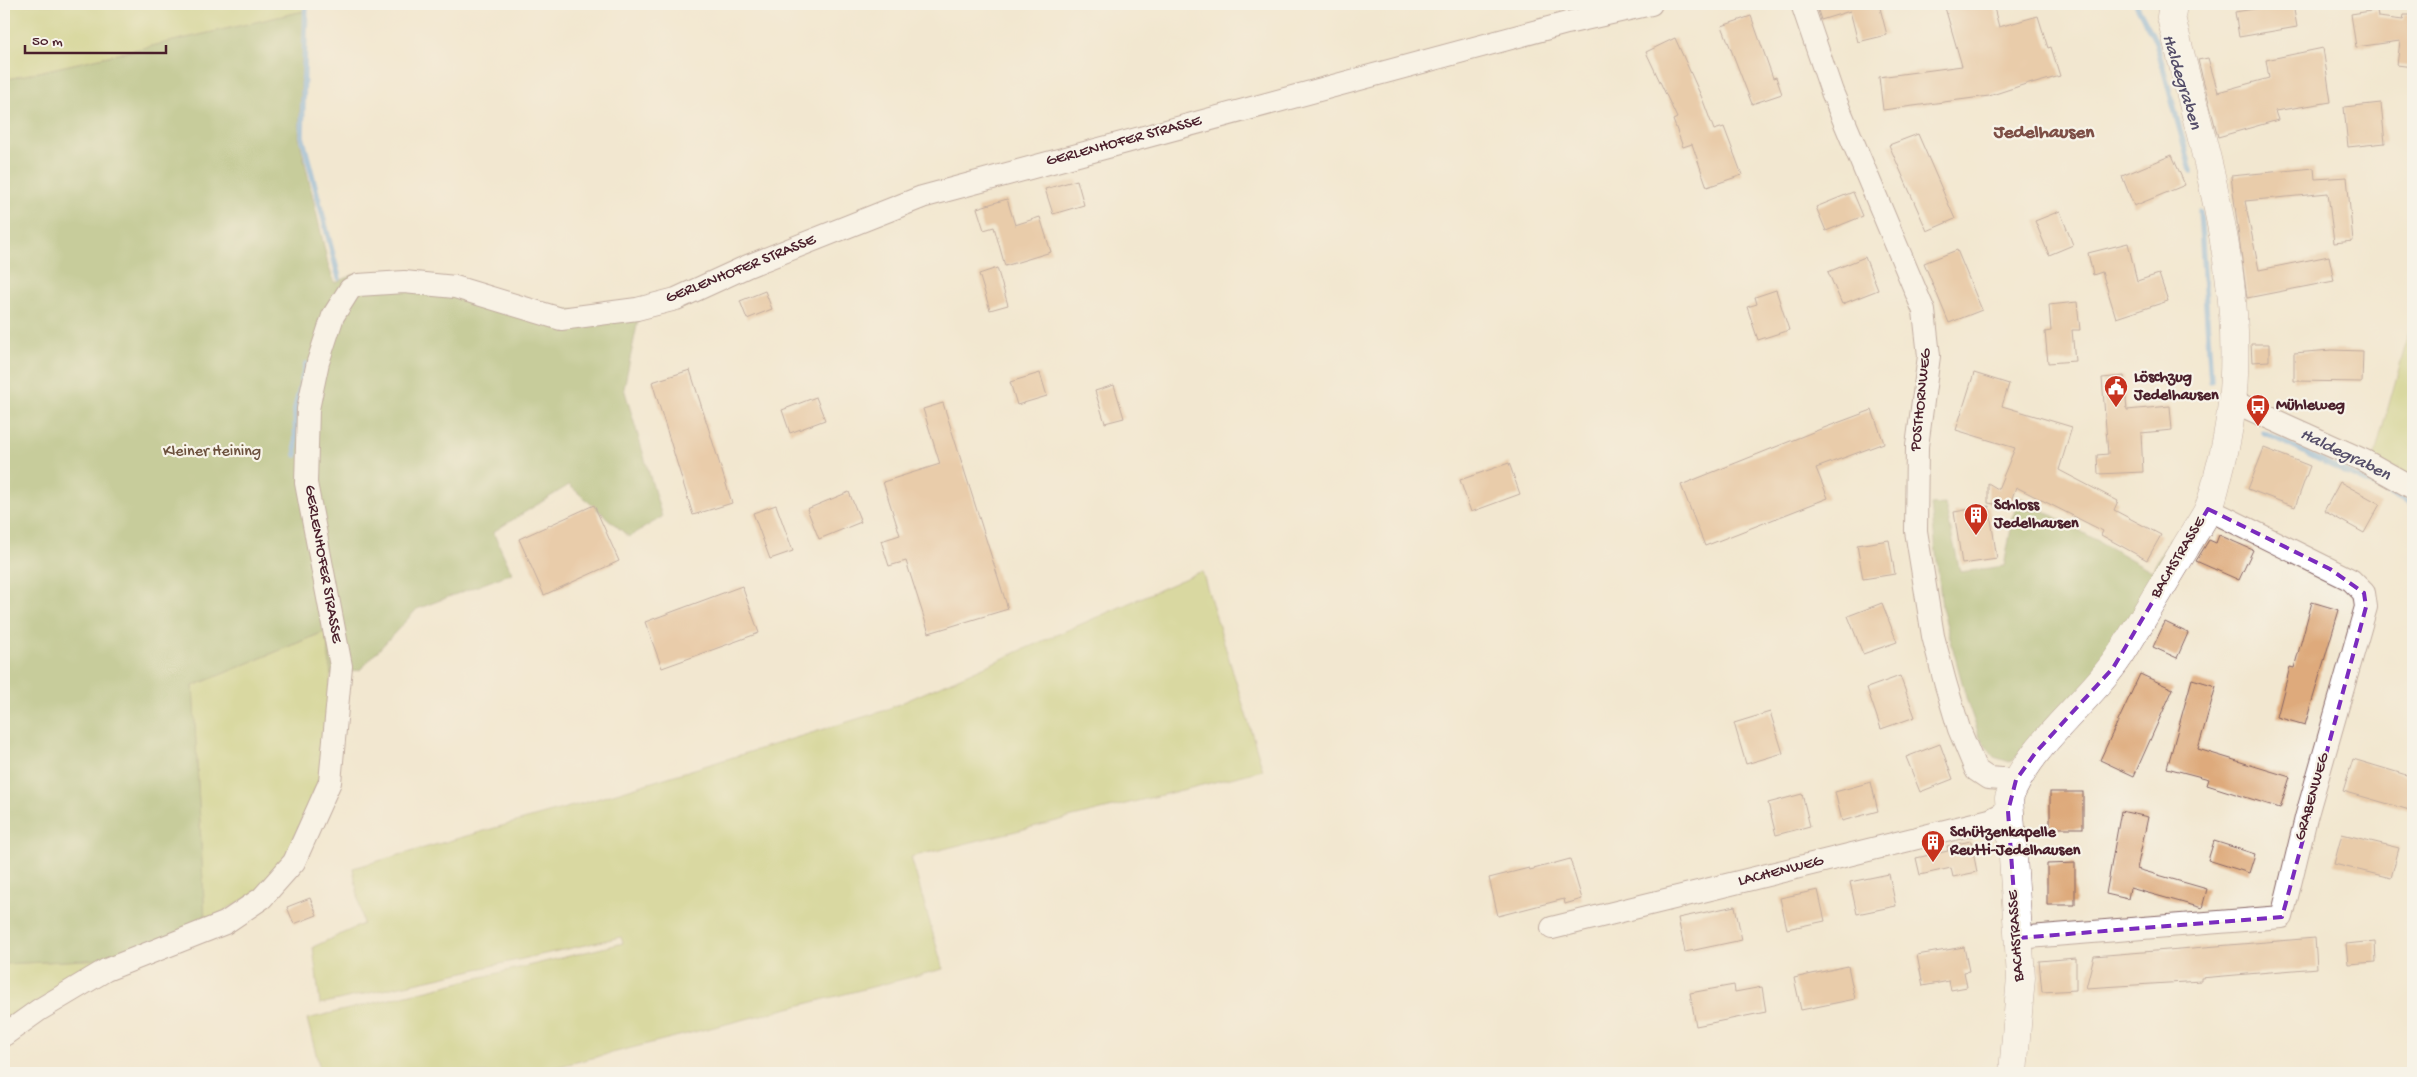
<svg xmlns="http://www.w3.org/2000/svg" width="2417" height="1077" font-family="'Gochi Hand',sans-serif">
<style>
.green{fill:#bac668;stroke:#82724a}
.forest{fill:#93ab5c;stroke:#6e6544}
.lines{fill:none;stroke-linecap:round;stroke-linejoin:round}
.stream{stroke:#6aa5db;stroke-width:5.5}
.building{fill:#deaa7b}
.minor-casing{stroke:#856565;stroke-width:24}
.tertiary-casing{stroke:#856565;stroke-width:29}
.minor{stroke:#fff;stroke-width:22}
.tertiary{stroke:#fff;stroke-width:28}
.marked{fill:none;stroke:#7b2cbf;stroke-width:4;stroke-dasharray:10 6;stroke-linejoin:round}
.labels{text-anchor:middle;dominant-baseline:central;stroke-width:4.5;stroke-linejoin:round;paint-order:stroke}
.street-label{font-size:16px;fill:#4a1f2b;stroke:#f7f3e8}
.poi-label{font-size:16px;font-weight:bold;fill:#4a1f2b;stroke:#f7f3e8;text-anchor:start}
.park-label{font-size:16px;fill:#6c513d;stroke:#f7f3e8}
.water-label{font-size:18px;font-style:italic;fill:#554e69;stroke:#f7f3e8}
.quarter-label{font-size:19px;font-weight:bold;fill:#7e5047;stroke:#f7f3e8}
</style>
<rect width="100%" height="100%" fill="#f7f3e8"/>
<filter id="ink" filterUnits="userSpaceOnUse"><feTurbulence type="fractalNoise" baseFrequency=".02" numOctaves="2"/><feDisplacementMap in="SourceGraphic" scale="10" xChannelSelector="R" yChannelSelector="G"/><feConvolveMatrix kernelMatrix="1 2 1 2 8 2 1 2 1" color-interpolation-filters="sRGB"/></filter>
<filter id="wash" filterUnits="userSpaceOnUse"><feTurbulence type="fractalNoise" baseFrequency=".0096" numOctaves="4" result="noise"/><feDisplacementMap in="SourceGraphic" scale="20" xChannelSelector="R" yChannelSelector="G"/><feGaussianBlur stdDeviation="1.12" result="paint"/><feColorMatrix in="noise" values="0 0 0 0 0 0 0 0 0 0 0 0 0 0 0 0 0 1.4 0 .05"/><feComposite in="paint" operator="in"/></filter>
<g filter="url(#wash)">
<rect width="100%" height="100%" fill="#f2e7d0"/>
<g class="green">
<path d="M4 4H305L304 11 4 80Z"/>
<path d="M2413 318V478L2374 458Z"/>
<path d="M1202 571 1263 770 911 857 943 969 533 1073H321L307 1019 623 943 621 937 320 1004 313 947 363 924 353 868 587 802 883 711Z"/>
<path d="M327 631 331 675 320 777 286 856 258 891 205 922 193 686Z"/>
<path d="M104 959 4 1023V964Z"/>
</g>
<g class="forest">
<path d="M304 11 299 137 329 268 335 283 353 275 406 273 561 309 639 316 624 388 662 517 629 537 569 485 493 532 512 573 417 609 360 670 331 675 326 631 193 686 205 922 104 959 4 964V80Z"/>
<path d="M2021 498 2152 571 2170 538 2180 542 2106 660 2028 748 2010 762 1994 757 1980 738 1967 701 1942 608 1931 505 1945 504 1960 572 2004 566 2014 513Z"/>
</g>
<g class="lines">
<g class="stream">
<path d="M306 4 302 136 339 278"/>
<path d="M2136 4 2156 42 2191 171"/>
<path d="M2200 211 2211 381"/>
<path d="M2263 432 2413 505"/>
<path d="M296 455 295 409 306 364"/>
</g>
</g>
<g id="blocks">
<g class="building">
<path d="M1816 4H1879L1887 35 1858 42 1850 11 1821 20Z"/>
<path d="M1944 4H1993L1999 27 2038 16 2048 48 2051 47 2060 76 2032 84V82L1989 96 1883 110 1879 77 1962 66Z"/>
<path d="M2285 4H2293L2297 27 2239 37 2235 12Z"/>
<path d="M2377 10 2378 17 2403 20 2404 15H2413V67L2397 65 2400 41 2356 47 2351 14Z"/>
<path d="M1751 16 1773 78 1776 77 1782 94 1752 104 1722 26Z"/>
<path d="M1675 38 1702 98 1714 130 1724 127 1742 175 1707 187 1692 144 1683 147 1673 120 1677 118 1646 52Z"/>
<path d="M2323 48 2331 102 2275 111 2278 120 2218 137 2198 60 2208 58 2218 92 2269 78 2266 60Z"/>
<path d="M2381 103 2385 143 2348 147 2344 107Z"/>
<path d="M1918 134 1955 219 1927 231 1889 145Z"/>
<path d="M2172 155 2185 185 2134 206 2122 176Z"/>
<path d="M2314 168 2315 179 2347 177 2353 241 2334 243 2328 193 2245 201 2259 270 2329 256 2334 281 2247 298 2231 176Z"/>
<path d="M1077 180 1084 205 1053 214 1045 189Z"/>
<path d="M1853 192 1863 216 1826 231 1816 207Z"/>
<path d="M1007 199 1015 225 1040 217 1051 252 1005 266 994 227 984 230 977 208Z"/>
<path d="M2060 211 2073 245 2049 255 2035 221Z"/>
<path d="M2128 243 2137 281 2159 274 2168 301 2116 318 2102 272 2093 275 2088 253Z"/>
<path d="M1957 250 1982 310 1949 323 1924 263Z"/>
<path d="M1865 257 1878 290 1842 304 1828 272Z"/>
<path d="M997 268 1008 305 990 310 979 274Z"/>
<path d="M1776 290 1789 330 1758 340 1747 307 1757 304 1755 297Z"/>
<path d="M765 291 772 309 747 319 740 301Z"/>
<path d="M2077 302 2080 330H2072L2075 361 2048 363 2045 332 2051 331 2049 305Z"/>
<path d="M2251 344H2269V361L2252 362Z"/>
<path d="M2332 350 2363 351 2362 382 2294 381V353Z"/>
<path d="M690 370 732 503 693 515 652 382Z"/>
<path d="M1040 373 1047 396 1017 405 1010 382Z"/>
<path d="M1974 373 2009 384 2002 406 2072 427 2059 470 2118 501 2114 510 2161 535 2147 560 2101 535 2103 531 2016 487 2012 498 2032 510 1988 503V483L1998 489 2015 448 1956 430Z"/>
<path d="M2124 376 2127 410 2170 406 2172 430 2141 433 2143 472 2098 474 2097 455 2108 454 2102 378Z"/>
<path d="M1114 385 1124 418 1105 423 1095 391Z"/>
<path d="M816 397 825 420 790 433 782 410Z"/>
<path d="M943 403 1008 609 929 633 906 561 889 566 881 541 900 535 883 482 940 464 923 409Z"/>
<path d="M1872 410 1884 443 1816 468 1828 498 1705 546 1681 485 1813 432Z"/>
<path d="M2264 448 2310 466 2295 507 2248 489Z"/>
<path d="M1509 463 1520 494 1471 512 1460 480Z"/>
<path d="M2340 482 2380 504 2364 533 2324 511Z"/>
<path d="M849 492 861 522 819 539 807 509Z"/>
<path d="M594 505 619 561 544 595 519 539Z"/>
<path d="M776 505 793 551 770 559 753 513Z"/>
<path d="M1989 506 1997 559 1962 564 1954 512Z"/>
<path d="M2219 535 2253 550 2239 580 2196 561 2209 540 2216 543Z"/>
<path d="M1889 540 1895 574 1863 579 1857 545Z"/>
<path d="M742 586 759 633 662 668 645 622Z"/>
<path d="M2312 602 2339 610 2305 725 2277 717 2290 667 2294 668Z"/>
<path d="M1882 603 1897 642 1863 654 1848 616Z"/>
<path d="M2165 622 2188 633 2177 658 2153 647Z"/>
<path d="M2140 674 2173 689 2134 776 2100 760Z"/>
<path d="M1900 676 1915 717 1881 729 1867 688Z"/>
<path d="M2192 679 2216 686 2198 749 2290 777 2280 808 2207 785 2209 779 2167 768Z"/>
<path d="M1770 712 1783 753 1746 764 1734 723Z"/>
<path d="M1940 744 1953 779 1920 792 1906 757Z"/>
<path d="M2353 759 2413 777V811L2343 791Z"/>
<path d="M1871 782 1878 811 1842 821 1835 792Z"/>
<rect x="2050" y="792" width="33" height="36"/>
<path d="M1802 794 1810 826 1776 835 1768 803Z"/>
<path d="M2121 811 2148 817 2137 869 2207 889 2202 908 2130 888 2128 899 2106 894Z"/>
<path d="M2342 834 2399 848 2391 878 2334 864Z"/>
<path d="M1971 841 1977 872 1953 877 1951 868 1920 875 1916 858 1948 851 1947 846Z"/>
<path d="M2214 841 2255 854 2249 873 2208 860Z"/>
<path d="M1570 859 1582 899 1565 904 1564 899 1498 916 1489 878 1529 868 1530 870Z"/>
<path d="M2075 863V905H2047V864Z"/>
<path d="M1889 874 1896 906 1857 914 1850 882Z"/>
<path d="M1818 890 1825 921 1787 929 1780 898Z"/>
<path d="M310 898 317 915 294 924 287 907Z"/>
<path d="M1735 906 1742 940 1685 952 1678 918Z"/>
<path d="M2315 938 2317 968 2201 978V981L2086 988 2094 956Z"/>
<path d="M2375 941 2376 962 2348 964 2346 944Z"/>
<path d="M1964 947 1969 971 1964 972 1967 987 1951 990 1949 981 1923 986 1917 955Z"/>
<path d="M2076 958V990L2042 992 2039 961Z"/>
<path d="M1848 966 1855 999 1801 1010 1794 978Z"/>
<path d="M1734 985 1735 992 1762 987 1766 1012 1696 1026 1690 993Z"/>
</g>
</g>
</g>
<g filter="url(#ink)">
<use href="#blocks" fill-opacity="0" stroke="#856565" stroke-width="1"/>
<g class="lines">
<g class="minor-casing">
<g id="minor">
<path d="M1802 4 1832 92 1924 311 1929 356 1917 446 1916 531 1933 636 1945 682 1959 729 1976 770 1988 778 2016 780"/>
<path d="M2234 402 2365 461 2413 488"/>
<path d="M1552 928 1990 820 2008 811"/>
<path d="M2017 938 2282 917 2306 818 2366 607 2364 593 2351 580 2208 509"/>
<path d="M4 1035 39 1010 106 970 225 923 262 898 294 862 330 782 341 666 306 483 308 409 318 362 333 316 350 289 358 285 404 282 455 287 561 319 637 309 676 299 748 266 922 197 1567 23 1651 4"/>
</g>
</g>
<g class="tertiary-casing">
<path id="tertiary" d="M2013 1073 2021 977 2009 798C2033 738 2093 701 2126 646 2145 614 2165 582 2184 550 2191 537 2201 524 2208 510 2214 496 2217 479 2221 464 2260 316 2206 161 2171 17L2173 4"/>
</g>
<use href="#minor" class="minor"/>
<use href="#tertiary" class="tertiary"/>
</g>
</g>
<path d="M0 0H2417V1077H0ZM2208 509 2330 569 2364 593 2366 607 2282 917 2017 938 2008 811 2016 780 2036 752 2113 668Z" fill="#f2e7d0" fill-opacity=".55" fill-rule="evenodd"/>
<path class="marked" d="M2208 509 2330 569 2364 593 2366 607 2282 917 2017 938 2008 811 2016 780 2036 752 2113 668Z"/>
<defs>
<g id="civic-pin" transform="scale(1.25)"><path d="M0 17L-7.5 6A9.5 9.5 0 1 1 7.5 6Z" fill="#c8321e" stroke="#f7f3e8"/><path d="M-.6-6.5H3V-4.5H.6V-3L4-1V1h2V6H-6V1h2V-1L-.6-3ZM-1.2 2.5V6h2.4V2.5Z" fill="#fff"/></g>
<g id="bus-pin" transform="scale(1.25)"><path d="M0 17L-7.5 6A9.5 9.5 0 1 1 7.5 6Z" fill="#c8321e" stroke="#f7f3e8"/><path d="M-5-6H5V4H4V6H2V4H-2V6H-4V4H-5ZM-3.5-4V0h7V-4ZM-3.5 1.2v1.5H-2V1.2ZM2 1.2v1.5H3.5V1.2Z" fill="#fff"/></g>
<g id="building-pin" transform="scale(1.25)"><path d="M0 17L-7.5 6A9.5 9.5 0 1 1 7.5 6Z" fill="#c8321e" stroke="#f7f3e8"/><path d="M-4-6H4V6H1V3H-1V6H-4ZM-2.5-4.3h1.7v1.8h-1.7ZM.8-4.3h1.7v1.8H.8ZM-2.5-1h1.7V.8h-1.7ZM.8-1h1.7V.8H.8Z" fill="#fff"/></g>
</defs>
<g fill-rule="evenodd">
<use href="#civic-pin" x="2116" y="387"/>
<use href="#bus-pin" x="2258" y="406"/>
<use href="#building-pin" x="1976" y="515"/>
<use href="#building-pin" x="1933" y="842"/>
</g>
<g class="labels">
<g class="street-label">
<text transform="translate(1124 142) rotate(-15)">GERLENHOFER STRASSE</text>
<text transform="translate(741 270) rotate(-22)">GERLENHOFER STRASSE</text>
<text transform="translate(1922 400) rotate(-84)">POSTHORNWEG</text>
<text transform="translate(2179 558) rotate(-59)">BACHSTRASSE</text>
<text transform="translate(322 564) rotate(80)">GERLENHOFER STRASSE</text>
<text transform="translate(2313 797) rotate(-74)">GRABENWEG</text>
<text transform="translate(1781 872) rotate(-14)">LACHENWEG</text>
<text transform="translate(2017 936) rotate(-94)">BACHSTRASSE</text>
</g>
<g class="poi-label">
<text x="2134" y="378">Löschzug<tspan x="2134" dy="18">Jedelhausen</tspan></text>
<text x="2276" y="406">Mühleweg</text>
<text x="1994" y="506">Schloss<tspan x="1994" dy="18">Jedelhausen</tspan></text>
<text x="1950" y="833">Schützenkapelle<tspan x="1950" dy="18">Reutti-Jedelhausen</tspan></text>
</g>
<g class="park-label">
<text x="212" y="452">Kleiner Heining</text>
</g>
<g class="water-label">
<text transform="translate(2181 82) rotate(73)">Haldegraben</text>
<text transform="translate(2345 455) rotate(26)">Haldegraben</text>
</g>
<g class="quarter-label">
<text x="2044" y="133">Jedelhausen</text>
</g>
</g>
<rect width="2417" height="1077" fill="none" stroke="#f7f3e8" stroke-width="20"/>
<path d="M25 45v8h141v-8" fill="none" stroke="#4a1f2b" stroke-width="2.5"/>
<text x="32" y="45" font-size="15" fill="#4a1f2b" stroke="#f7f3e8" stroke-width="4" paint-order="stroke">50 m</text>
</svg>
